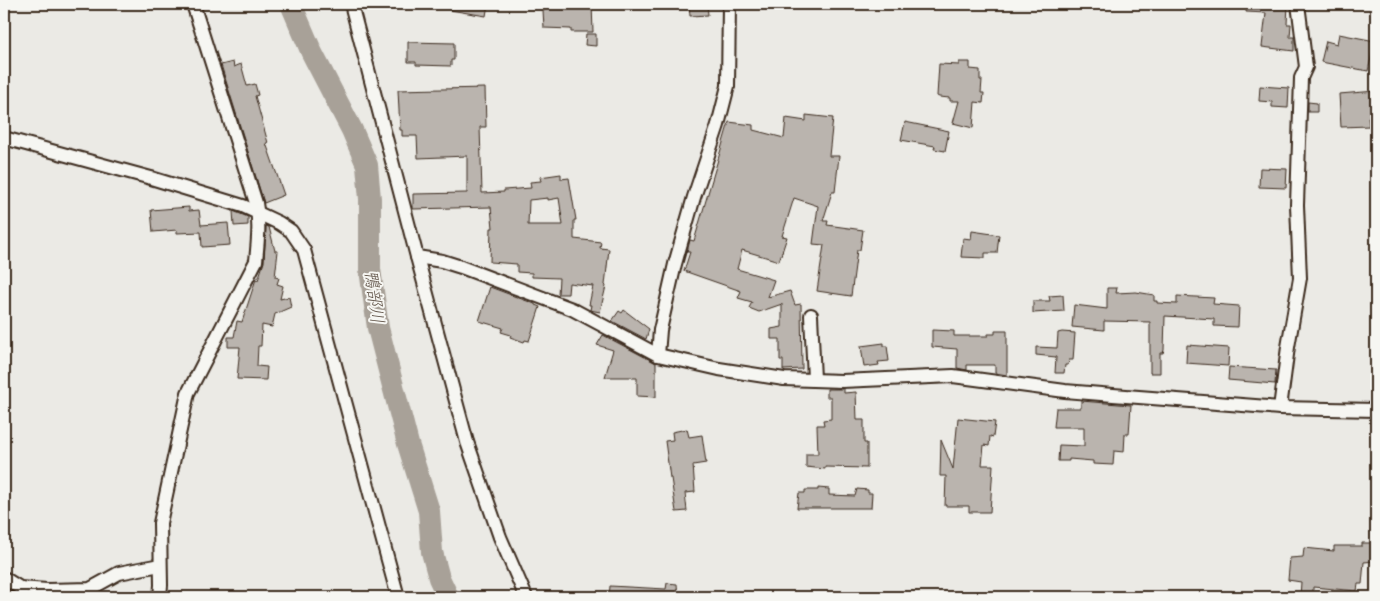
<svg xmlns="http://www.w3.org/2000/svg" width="1380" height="601" font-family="'Comic Neue','Klee One',sans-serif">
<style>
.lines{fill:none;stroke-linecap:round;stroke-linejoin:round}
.river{stroke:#a8a198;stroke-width:22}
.building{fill:#bab4ae;stroke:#3b2a1e;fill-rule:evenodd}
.minor-casing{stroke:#3b2a1e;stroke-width:16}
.minor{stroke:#f6f6f2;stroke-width:12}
.labels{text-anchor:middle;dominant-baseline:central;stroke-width:4;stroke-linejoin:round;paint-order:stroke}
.water-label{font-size:18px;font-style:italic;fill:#615449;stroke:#f6f6f2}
</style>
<rect width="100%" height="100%" fill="#ebeae5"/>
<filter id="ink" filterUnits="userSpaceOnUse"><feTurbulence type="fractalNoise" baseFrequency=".02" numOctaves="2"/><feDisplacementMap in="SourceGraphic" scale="10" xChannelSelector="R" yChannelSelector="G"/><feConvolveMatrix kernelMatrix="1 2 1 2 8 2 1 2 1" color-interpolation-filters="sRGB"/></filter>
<g filter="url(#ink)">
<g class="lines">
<path class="river" d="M291 4 312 53 352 130 367 165 370 199V269L378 328 408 444 429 511 432 552 439 578 448 597"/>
</g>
<g class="building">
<path d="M450 4H488L486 16 450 10Z"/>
<path d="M545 4H592L593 32H571V29L544 28 543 10H545Z"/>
<path d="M689 4H707L708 15 690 16Z"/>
<path d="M1247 4H1288L1287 24H1291L1290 37H1294V51L1262 47 1266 13 1246 12Z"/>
<path d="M586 34H596V46L585 45Z"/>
<path d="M1339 34 1375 41 1368 71 1321 62 1326 41 1337 44Z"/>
<path d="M408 42 454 43V60H451V66L416 65V62H408Z"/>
<path d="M233 62 234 67 241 64 247 86 255 84 258 95 255 96 268 143H266L284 195 264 203 221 65Z"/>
<path d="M959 62H970V69L980 70V80H982L981 93H984L983 103 975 102 973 128 953 123 959 101H950V98L939 97 937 96 939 64 959 65Z"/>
<path d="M1260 86 1289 88 1288 108 1272 107V102L1259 101Z"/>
<path d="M485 88 486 127H480L482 193 504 192V190L531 188 530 182 541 181 540 177 561 174V179L569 178 576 220H574V239L601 242 600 248 609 249 605 285 606 286 600 312 590 310 591 305H589L593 286 569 283 568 294H558L559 278 532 277V273L517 272V264L490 262 491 228H493L491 207 413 209V194L467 193V156L418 158 417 136H402V130H400L398 90ZM548 198V200L559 198 563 225H528L529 200Z"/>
<path d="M1376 91V117H1368L1369 126 1341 127 1339 94Z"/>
<path d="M1308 102 1317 103V112H1308Z"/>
<path d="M806 115 833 118 829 156H839L835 192H832L823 221H828L827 225 863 230 860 250H857L851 296 817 291 824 245 813 244 818 206 794 198 782 236 787 237 779 261 742 250 737 269 774 280 768 297 790 291 795 305 801 304 802 369 783 370V360H780V339H771V329L782 327V304L759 312 749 308 752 302 738 298 741 291 684 271 690 252H687L690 240 694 241 729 122 753 125V130L784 138 786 118 806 121Z"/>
<path d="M905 122 949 131 945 151 934 149 935 146 901 140Z"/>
<path d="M1260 168 1287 169 1286 188 1259 187Z"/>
<path d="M189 207V211L199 210 201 225 228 223 230 245 202 247 201 232 177 233V230L153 232 151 210Z"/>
<path d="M233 211 248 217V225L234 226Z"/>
<path d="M266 226 269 227 275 251H278L275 277 279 278 277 284 283 286 280 299 289 297 291 307 275 314 272 327 262 325 261 346H258L257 366 267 367 266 380 237 379 240 347H228V337H234L237 321 242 322 256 279 258 280 264 262Z"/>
<path d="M972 231 999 235 997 253H985V258L961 257 963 238 971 239Z"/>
<path d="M490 287 535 304V305L540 307 529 341 525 340 524 342 510 337 511 335 501 332 503 328 479 321Z"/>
<path d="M1107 288H1117L1116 293 1136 292 1154 295V301H1157V303L1177 304V296L1214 298 1213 304 1239 306 1238 327 1214 326V319L1165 316 1164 350 1163 353H1160V373H1150V322L1104 321V330L1072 327 1074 305 1107 309Z"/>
<path d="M1063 295 1064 311 1033 313V301H1050L1049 296Z"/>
<path d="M624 310 649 329 646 339 612 321 619 311 622 313Z"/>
<path d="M932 330 954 331V336H988V334H995V331H1007V375L995 373V365H967V370L957 368V349L932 347Z"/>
<path d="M1062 332 1075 333 1073 360H1069L1068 365H1065L1064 373H1055L1056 357 1036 355V347L1057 348 1058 333Z"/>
<path d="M603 335 656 363V397L637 396V378H632V377H605L613 350 597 345Z"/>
<path d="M884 343V346H887L889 361 878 362 879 365 864 367 861 346Z"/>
<path d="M1187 345 1229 348 1228 366 1186 363Z"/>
<path d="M1229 367 1276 370 1275 384 1228 380Z"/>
<path d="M827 389H844V393L856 392 857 420H864V443H867V468L825 467V469L806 467V454H818L817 425H824L823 420 831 419V397H827Z"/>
<path d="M1081 401 1131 405 1129 434H1125L1124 452 1114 451 1113 465 1093 464V461L1069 459V461H1058L1059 445 1084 446V427H1054L1056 408H1081Z"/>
<path d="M958 418 995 422 993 437 990 436 989 446 984 445 982 465H993L990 512H969V506H945L946 476H940L941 440 953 469Z"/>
<path d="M687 429 689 437 702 435 706 463 693 465 695 492 685 493 687 511 676 512 671 478H670L665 441 673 440 672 432Z"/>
<path d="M818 488 829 489V495L855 496 857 489 868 490V493H872L871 508H797L799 493H805V490H818Z"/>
<path d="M1362 543H1376V561L1364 562 1362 584H1358L1357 591 1313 587V597H1300L1301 582 1288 580 1290 558 1303 557 1304 548 1334 551V546H1362Z"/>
<path d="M667 583 677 584 678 597H609L610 586 666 589Z"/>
</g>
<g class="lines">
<g class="minor-casing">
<g id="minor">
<path d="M351 4 417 257 442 261 461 267 572 309 658 355 719 369 784 379 842 381 953 376 1065 391 1113 395 1280 408 1376 410"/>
<path d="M4 138 151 178 243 206 279 223 291 231 304 250 398 597"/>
<path d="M417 257 467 442 500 537 526 597"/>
<path d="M811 315 814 379"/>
<path d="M658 355 660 330 675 264 694 197 718 125 728 86 729 4"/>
<path d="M1280 408 1288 347 1300 278 1297 205 1301 78 1306 67 1298 4"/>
<path d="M4 578 20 588 47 590 90 589 119 573 160 565"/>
<path d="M160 597 161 585 160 523 188 393 256 261C258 241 260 222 256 203L193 4"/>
</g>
</g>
<use href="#minor" class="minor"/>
</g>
</g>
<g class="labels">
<g class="water-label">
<text transform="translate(374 297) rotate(83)">鴨部川</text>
</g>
</g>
<rect width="1380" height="601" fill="none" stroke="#f6f6f2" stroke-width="20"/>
<rect x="10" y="10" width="1360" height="581" fill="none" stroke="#3b2a1e" stroke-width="2" filter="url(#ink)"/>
</svg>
